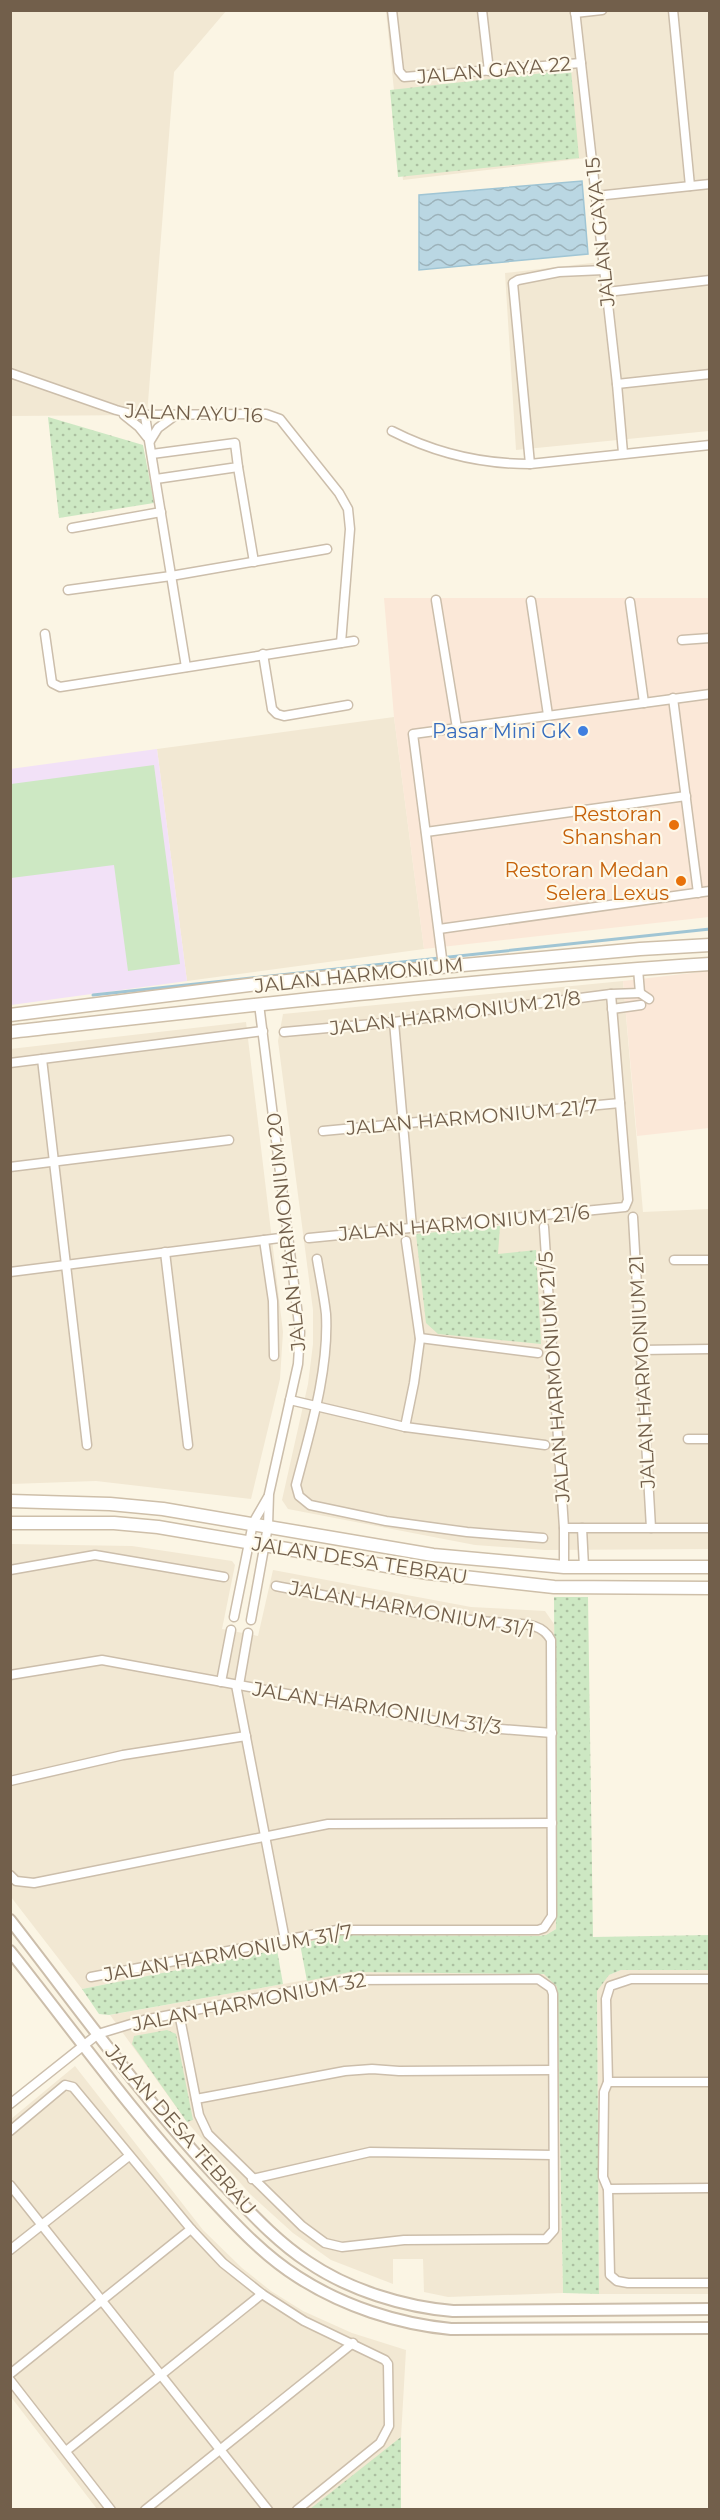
<svg xmlns="http://www.w3.org/2000/svg" width="720" height="2520" font-family="Montserrat,sans-serif">
<style>
.residential{fill:#f2e8d3}
.commercial{fill:#fbe8d8}
.education{fill:#f2e1f7}
.grass{fill:#cde8c3}
.park{fill:url(#park-dots)}
.water{fill:url(#water-waves);stroke:#a0c5d4;stroke-width:1.5}
.lines{fill:none;stroke-linecap:round;stroke-linejoin:round}
.stream{stroke:#a0c5d4;stroke-width:3}
.minor-casing{stroke:#ccbeab;stroke-width:11}
.tertiary-casing{stroke:#ccbeab;stroke-width:14}
.secondary-casing{stroke:#cebfa9;stroke-width:15}
.minor{stroke:#fff;stroke-width:8}
.tertiary{stroke:#fff;stroke-width:10}
.secondary{stroke:#fff;stroke-width:12}
.shop-dot{fill:#3f7fe0;stroke:#fef9ea;stroke-width:2}
.food-dot{fill:#e8710a;stroke:#fef9ea;stroke-width:2}
.labels{text-anchor:middle;dominant-baseline:central;stroke-width:4.5;stroke-linejoin:round;paint-order:stroke}
.street-label{font-size:20px;fill:#725f4b;stroke:#fef9ea}
.shop-label{font-size:20px;fill:#366cbe;stroke:#fef9ea;text-anchor:end}
.food-label{font-size:20px;fill:#c56008;stroke:#fef9ea;text-anchor:end}
</style>
<defs>
<pattern id="park-dots" width="8" height="8" patternUnits="userSpaceOnUse" patternTransform="scale(1.5)"><rect width="8" height="8" fill="#cde8c3"/><path d="M2 2h.1M6 6h.1" fill="none" stroke="#abbfa0" stroke-width="1.8" stroke-linecap="round"/></pattern>
<pattern id="water-waves" width="16" height="10" patternUnits="userSpaceOnUse" patternTransform="scale(1.5)"><rect width="16" height="10" fill="#bad7e3"/><path d="M0 5q4-4 8 0t8 0" fill="none" stroke="#9cb2ba"/></pattern>
</defs>
<rect width="100%" height="100%" fill="#fbf5e4"/>
<g class="residential">
<path d="M10 11H226L174 72 147 415 11 416Z"/>
<path d="M386 11H709V431L516 450 505 273 600 262 587 158 403 180Z"/>
<path d="M394 717 424 949 187 981 157 749Z"/>
<path d="M623 981 643 1212 709 1209V1549L545 1550 475 1545 288 1509 282 1500 308 1384 313 1344V1310L278 1041 283 1014Z"/>
<path d="M246 1022 283 1332 280 1379 251 1499 96 1481 11 1484 10 1049Z"/>
<path d="M11 1544 132 1546 232 1561 235 1565 222 1629 258 1636 273 1570 471 1607 545 1611 554 1624 556 1929 546 1935 539 1936 337 1935 277 1950 82 1989 11 1897Z"/>
<path d="M621 1970H709V2294H599L597 1991 601 1982 609 1975Z"/>
<path d="M350 1972 545 1974 557 1987 563 2293 448 2297 424 2292 423 2259H393V2284L331 2260 293 2233 250 2194 187 2122 110 2015Z"/>
<path d="M75 2066 203 2230 242 2268 271 2291 303 2311 352 2333 406 2350 401 2437V2509H97L11 2397V2119Z"/>
</g>
<g class="commercial">
<path d="M384 598H709V917L424 949 394 717Z"/>
<path d="M709 971V1128L637 1136 623 981Z"/>
</g>
<path class="education" d="M157 749 187 981 11 1005 10 769Z"/>
<path class="grass" d="M154 765 180 964 128 971 114 865 11 878V784Z"/>
<g class="park">
<path d="M571 70 579 158 398 177 390 90Z"/>
<path d="M48 417 143 445 154 503 59 518Z"/>
<path d="M500 1226 498 1254 536 1250 541 1344 438 1334 426 1323 416 1234Z"/>
<path d="M554 1597H588L593 1937 710 1935 709 1970H621L609 1975 597 1991 599 2294 563 2293 557 1987 544 1974 350 1972 307 1981 300 1944 337 1935 539 1936 546 1935 556 1929Z"/>
<path d="M277 1950 283 1984 109 2015 99 2014 82 1989Z"/>
<path d="M167 2030 176 2034 193 2120 187 2122 132 2044 134 2036Z"/>
<path d="M401 2437V2509H310Z"/>
</g>
<path class="water" d="M582 181 588 254 419 270V195Z"/>
<g class="lines">
<path class="stream" d="M93 995 710 929"/>
<g class="minor-casing">
<g id="minor">
<path d="M392 10 399 71 404 77 581 63"/>
<path d="M482 10 489 71"/>
<path d="M575 10 617 384 623 453"/>
<path d="M673 10 690 186"/>
<path d="M575 13 602 10"/>
<path d="M596 196 710 184"/>
<path d="M607 292 710 280"/>
<path d="M10 373 116 410 135 415 266 414 280 419 339 493 348 509 350 529 341 643"/>
<path d="M617 384 710 374"/>
<path d="M124 415 139 427 147 437"/>
<path d="M145 416 186 667"/>
<path d="M392 431C435 453 482 464 530 464L710 445"/>
<path d="M150 441 158 428 173 417"/>
<path d="M152 454 235 443 238 467 156 479"/>
<path d="M530 464 513 283 518 280 559 272 604 270"/>
<path d="M238 467 254 562"/>
<path d="M72 528 161 512"/>
<path d="M68 590 171 576 327 549"/>
<path d="M436 600 457 728"/>
<path d="M531 601 548 715"/>
<path d="M630 602 644 703"/>
<path d="M45 634 52 683 60 687 354 641"/>
<path d="M682 640 710 638"/>
<path d="M263 654 272 709 277 714 284 716 348 705"/>
<path d="M673 698 698 893"/>
<path d="M426 832 686 796"/>
<path d="M439 929 710 891"/>
<path d="M443 966 413 734 710 694"/>
<path d="M638 969 640 993"/>
<path d="M640 993 649 999"/>
<path d="M611 994 640 993"/>
<path d="M612 1009 641 1005"/>
<path d="M394 1022 412 1227"/>
<path d="M284 1032 394 1022 611 994 628 1200 625 1207 309 1238"/>
<path d="M42 1059 87 1445"/>
<path d="M10 1063 263 1031"/>
<path d="M323 1131 620 1103"/>
<path d="M10 1167 229 1140"/>
<path d="M633 1217 651 1528"/>
<path d="M544 1227 564 1528V1567"/>
<path d="M264 1240 273 1301 274 1356"/>
<path d="M165 1252 188 1445"/>
<path d="M317 1259C320 1277 324 1296 326 1314 329 1371 310 1431 296 1485L299 1496 310 1505 386 1521 467 1532 543 1538"/>
<path d="M674 1260H710"/>
<path d="M10 1272 288 1237"/>
<path d="M420 1338 538 1353"/>
<path d="M640 1350 710 1349"/>
<path d="M290 1400 405 1427 545 1445"/>
<path d="M405 1427 414 1383 420 1339 406 1241"/>
<path d="M688 1439H710"/>
<path d="M564 1528H710"/>
<path d="M582 1528 584 1567"/>
<path d="M10 1570 95 1555 224 1577"/>
<path d="M234 1617 253 1523 268 1497"/>
<path d="M251 1620 268 1526 269 1494 298 1364 300 1332 259 1004"/>
<path d="M10 1675 102 1660 463 1726 552 1733"/>
<path d="M221 1682 231 1630"/>
<path d="M236 1685 285 1940"/>
<path d="M239 1685 248 1633"/>
<path d="M10 1781 123 1755 246 1736"/>
<path d="M10 1875 16 1881 34 1883 328 1824 552 1823"/>
<path d="M91 1977 337 1930H538L544 1928 552 1916 551 1640C542 1623 524 1624 507 1623 429 1619 352 1600 276 1586"/>
<path d="M710 1979H631L610 1986 606 1999 608 2082 604 2092 603 2177 608 2189 610 2275 617 2281 628 2283H710"/>
<path d="M608 2082H710"/>
<path d="M196 2099 345 2071 372 2069 399 2071 553 2070"/>
<path d="M10 2104 98 2034 144 2020 349 1980 538 1979 551 1988 553 1994 554 2230 546 2239 404 2240 342 2247 325 2243 302 2226 208 2134 199 2115 179 2013"/>
<path d="M10 2131 65 2085 73 2087 191 2229 223 2263 262 2294 304 2321 385 2360 388 2364 389 2426 380 2443 297 2510"/>
<path d="M252 2179 370 2152 553 2155"/>
<path d="M10 2185 268 2510"/>
<path d="M608 2189 710 2188"/>
<path d="M10 2250 129 2156"/>
<path d="M10 2374 191 2229"/>
<path d="M10 2380 111 2510"/>
<path d="M66 2451 262 2294"/>
<path d="M145 2510 353 2343"/>
</g>
</g>
<g class="tertiary-casing">
<g id="tertiary">
<path d="M10 1920C80 2010 146 2103 224 2185 251 2213 276 2241 308 2262 349 2290 404 2307 453 2311L710 2309"/>
<path d="M10 1951C75 2033 136 2118 207 2194 235 2224 263 2255 298 2277 343 2306 398 2324 451 2329L710 2328"/>
</g>
</g>
<g class="secondary-casing">
<g id="secondary">
<path d="M10 1015 265 983 640 949 710 945"/>
<path d="M10 1032C243 1006 476 979 710 964"/>
<path d="M10 1501 110 1504 163 1509 433 1555 564 1567H710"/>
<path d="M10 1523H114L158 1527 428 1573 554 1587 710 1588"/>
</g>
</g>
<use href="#minor" class="minor"/>
<use href="#tertiary" class="tertiary"/>
<use href="#secondary" class="secondary"/>
</g>
<circle class="shop-dot" cx="583" cy="731" r="6"/>
<g class="food-dot">
<circle cx="674" cy="825" r="6"/>
<circle cx="681" cy="881" r="6"/>
</g>
<g class="labels">
<g class="street-label">
<text transform="translate(494 70) rotate(-5)">JALAN GAYA 22</text>
<text transform="translate(600 232) rotate(-96)">JALAN GAYA 15</text>
<text transform="translate(194 413) rotate(2)">JALAN AYU 16</text>
<text transform="translate(359 975) rotate(-6)">JALAN HARMONIUM</text>
<text transform="translate(455 1013) rotate(-7)">JALAN HARMONIUM 21/8</text>
<text transform="translate(472 1117) rotate(-5)">JALAN HARMONIUM 21/7</text>
<text transform="translate(464 1223) rotate(-5)">JALAN HARMONIUM 21/6</text>
<text transform="translate(286 1232) rotate(-96)">JALAN HARMONIUM 20</text>
<text transform="translate(642 1372) rotate(-93)">JALAN HARMONIUM 21</text>
<text transform="translate(554 1377) rotate(-94)">JALAN HARMONIUM 21/5</text>
<text transform="translate(360 1560) rotate(9)">JALAN DESA TEBRAU</text>
<text transform="translate(412 1609) rotate(10)">JALAN HARMONIUM 31/1</text>
<text transform="translate(377 1708) rotate(9)">JALAN HARMONIUM 31/3</text>
<text transform="translate(228 1953) rotate(-10)">JALAN HARMONIUM 31/7</text>
<text transform="translate(249 2002) rotate(-11)">JALAN HARMONIUM 32</text>
<text transform="translate(181 2130) rotate(49)">JALAN DESA TEBRAU</text>
</g>
<g class="shop-label">
<text x="571" y="731">Pasar Mini GK</text>
</g>
<g class="food-label">
<text x="662" y="814">Restoran<tspan x="662" dy="23">Shanshan</tspan></text>
<text x="669" y="870">Restoran Medan<tspan x="669" dy="23">Selera Lexus</tspan></text>
</g>
</g>
<rect width="720" height="2520" fill="none" stroke="#725f4b" stroke-width="24"/>
</svg>
